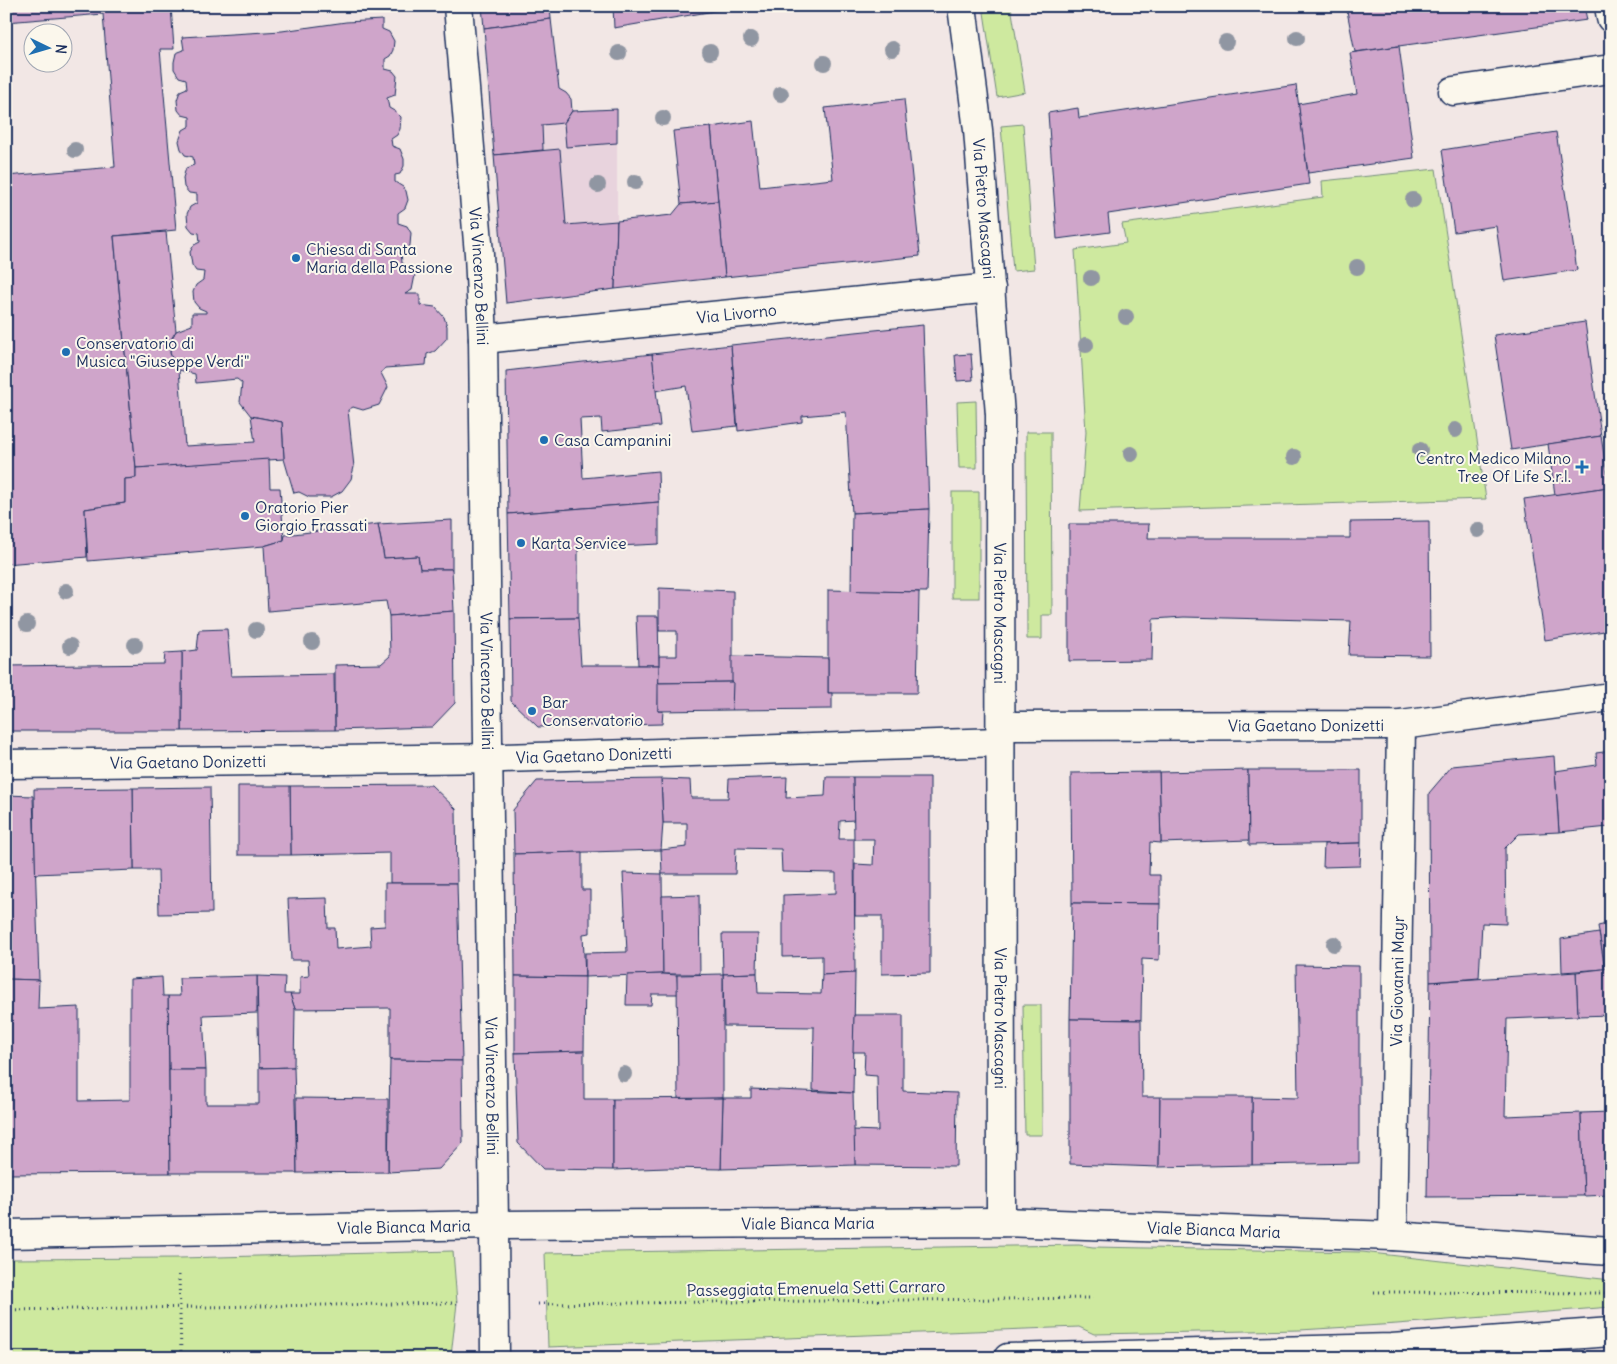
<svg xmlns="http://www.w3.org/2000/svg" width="1617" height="1364" font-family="Delius,sans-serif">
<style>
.built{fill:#e8d3dd}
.green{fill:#cee99f;stroke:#748c7e}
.building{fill:#cfa5ca;stroke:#1b2f5e}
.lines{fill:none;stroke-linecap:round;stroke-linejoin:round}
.minor-casing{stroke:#1b2f5e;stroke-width:31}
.major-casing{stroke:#1b2f5e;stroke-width:31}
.path{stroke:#1b2f5e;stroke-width:3;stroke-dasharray:1 4;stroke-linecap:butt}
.minor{stroke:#fbf7ec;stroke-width:28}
.major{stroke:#fbf7ec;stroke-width:28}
.tree{fill:#9096a2}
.poi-dot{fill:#1f6fb2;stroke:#fbf7ec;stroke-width:2}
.labels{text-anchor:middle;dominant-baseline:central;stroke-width:4;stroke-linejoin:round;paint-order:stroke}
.street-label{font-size:16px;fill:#1b2f5e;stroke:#fbf7ec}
.poi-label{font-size:16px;fill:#1b2f5e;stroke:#fbf7ec;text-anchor:start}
</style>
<rect width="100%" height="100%" fill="#f2e7e5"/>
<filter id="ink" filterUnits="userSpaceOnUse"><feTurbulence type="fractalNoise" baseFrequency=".02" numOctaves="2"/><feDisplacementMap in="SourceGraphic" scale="10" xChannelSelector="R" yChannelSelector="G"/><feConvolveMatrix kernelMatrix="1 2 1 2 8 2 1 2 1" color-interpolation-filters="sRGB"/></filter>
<g filter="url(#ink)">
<path class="built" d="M617 109V221L615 289 506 303 494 155 543 150 542 125 564 123 572 111Z"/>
<g class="green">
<path d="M983 6H1011L1025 92 997 97Z"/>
<path d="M1023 124 1034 269 1013 271 1001 126Z"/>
<path d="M1436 169 1486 499 1080 511 1086 432 1075 250 1126 243 1122 224 1323 197 1322 181Z"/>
<path d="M976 401 977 468H959L957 402Z"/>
<path d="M1026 432H1051L1052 615H1042V639H1027Z"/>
<rect x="952" y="492" width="27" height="106"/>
<path d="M1023 1005H1041L1042 1135H1025Z"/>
<path d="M1079 1245 1093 1247 1362 1252 1611 1280V1307L1397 1324 1300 1330 1094 1334 1079 1327 548 1347 545 1253Z"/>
<path d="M453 1251 457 1303 451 1356 373 1358H6V1259L180 1258Z"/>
</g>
<g class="building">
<path d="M6 6H171L174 49H160L176 230 114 236 136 468V478L125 479V503L85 509 87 557 6 564V176L115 167 103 14 6 22Z"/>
<path d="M482 6H550L551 19 484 28Z"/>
<path d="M613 6H719L720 10 614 28Z"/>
<path d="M719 6H740L720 10Z"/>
<path d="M1346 6H1584L1587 20 1355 52Z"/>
<path d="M551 19 559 89 566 93 571 99 572 111 564 123 542 125 543 150 494 155 484 28Z"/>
<path d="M382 20V29L389 32 394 41 393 50 390 56 385 59V69L393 71 397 76 395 95 387 98 389 108 396 112 401 117 400 129 397 135 391 139 392 146 400 149 404 159V166L400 174 395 175V182L403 187 406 191 408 200 405 208 398 213V223L407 226 411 233 410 245 407 250 401 251 402 263 411 268 415 275 412 290 405 294H420V305L435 307 444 317 447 326V338L435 351 427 354 426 365 385 368 381 373 388 387 379 405 363 410 353 407 348 410 354 467 351 479 342 491 331 497H309L299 492 294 493 284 459 282 422 251 416 240 402 242 383 237 379 196 383 195 374 179 370 175 366 170 353V341L176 331 192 325V313H206V311L199 308 194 302 193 292 196 285 203 280 204 272 196 271 192 265 190 252 194 245 200 242 199 233 193 232 188 226 187 214 190 207 197 203V194L189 193 184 187 183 178 186 168 194 165 193 157 185 155 181 149 179 141 183 130 190 126V117L182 115 178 110 177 100 180 91 187 88 186 79 179 77 174 69V62L176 53 184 50 182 37 282 31 346 22Z"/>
<path d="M1399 46 1414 158 1308 173 1298 104 1357 94 1350 53Z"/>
<path d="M1296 85 1309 184 1108 214 1110 232 1057 239 1048 113 1078 108 1079 118Z"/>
<path d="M904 99 920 256 725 277 711 127 753 121 760 187 833 179 825 108Z"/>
<path d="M617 109V143L566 147 564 123 572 111Z"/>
<path d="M711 127 718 201 681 204 673 131Z"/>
<path d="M1556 132 1577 270 1504 281 1496 226 1454 232 1442 150Z"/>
<path d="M560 149 566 225 617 221 615 289 506 303 494 155Z"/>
<path d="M718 201 725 277 615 289 617 221 672 215 681 204Z"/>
<path d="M166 232 176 331 170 341V353L175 366 179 370 185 446 255 442 251 416 282 422 284 459 136 468 114 236Z"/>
<path d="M1585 322 1601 436 1511 450 1494 335Z"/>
<path d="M923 325 929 509 852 513 846 412 802 416V422L738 431 731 345Z"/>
<path d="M731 345 737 426 692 431 686 386 655 391 652 354Z"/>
<path d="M652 354 660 426 602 432 601 418 580 419 583 478 658 471 659 502 508 514 506 371Z"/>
<path d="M971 354 973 380 957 381 955 355Z"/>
<path d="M1601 436 1609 487 1555 495 1548 444Z"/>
<path d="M269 459 270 488H280L284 540 264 546 88 561 85 509 125 503V479L136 478V468Z"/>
<path d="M1609 487 1611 499V630L1545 640 1524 499Z"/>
<path d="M659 502V544L578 548V618L510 619 508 514Z"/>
<path d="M929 509 927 592 851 591 852 513Z"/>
<path d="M452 520V569H420L418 556 384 558 378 524Z"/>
<path d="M1429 521 1430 656 1349 655 1351 621 1184 617 1153 619 1152 660 1069 661V524H1149L1148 538H1350V522Z"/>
<path d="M378 524 384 558 418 556 420 569H452L454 611 389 616 386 601 268 611 264 546 284 540 285 535Z"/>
<path d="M659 588 733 591V682L658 683 659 656H677V631H659Z"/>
<path d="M828 590 919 592 917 693H828Z"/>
<path d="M454 611 455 703 432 727 335 730V665L381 664 390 656 389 616Z"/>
<path d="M636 616H658L659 665H638Z"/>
<path d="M578 618 581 665H659L658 711H663L662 724 538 727 511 701 510 619Z"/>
<path d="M227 629 231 676 334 674 335 730 182 731V652L197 650 199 630Z"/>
<path d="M182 652V731H7L6 666 164 664 165 653Z"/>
<path d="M732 656 828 658V693H832V709L732 710Z"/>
<path d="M733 682 732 710 658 711V683Z"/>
<path d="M1611 751V837L1609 827 1559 832 1555 771 1597 765 1596 753Z"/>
<path d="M1554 756 1559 832 1519 834 1505 848 1506 924 1482 923 1479 978 1430 982 1429 793 1452 766Z"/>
<path d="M1248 770 1249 840 1161 843 1159 772Z"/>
<path d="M1248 770H1361V843L1249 845Z"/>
<path d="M1159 772 1161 843 1150 842 1149 875H1160V904L1072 903 1071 773Z"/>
<path d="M787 777 786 798 825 796 826 777H853L854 820 840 821 839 839H854L855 973 822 975V956L783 957V895L836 893V873L782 872 781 849 736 848 735 874H662L661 850 687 847V823H663L661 779 690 780 691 798H728L729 779Z"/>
<path d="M853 777H930V973L882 974V916H855V864L873 865 874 839H854Z"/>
<path d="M661 779 663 823 661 850 514 854 513 810 537 781Z"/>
<path d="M431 785 456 809 457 883H390V853L291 855 290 786Z"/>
<path d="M238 786H290L291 855H238Z"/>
<path d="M210 787 212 913 159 914 158 870H134L133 788Z"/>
<path d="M133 788 134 870 35 874 34 789Z"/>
<path d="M6 795 33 796 39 980 6 979Z"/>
<path d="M1361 843 1360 866 1323 867 1324 844Z"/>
<path d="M582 852V890H590V933L583 934 585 977 515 976 514 854Z"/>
<path d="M623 873 662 874 663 974 585 977V953L627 952Z"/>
<path d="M385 883H457L462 1061 390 1060V1008L295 1009 290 994H300V977L309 976 308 960H291L288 899 327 898 328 928H335L336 949 371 946 370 927 385 926Z"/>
<path d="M699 895 700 974H663L662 896Z"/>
<path d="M1072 903 1160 904 1159 960 1142 959 1141 1020 1070 1019Z"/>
<path d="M1611 923V968L1605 969 1598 926Z"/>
<path d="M1599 933 1605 969 1562 972 1561 939Z"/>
<path d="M722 934H758L757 973 723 974Z"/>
<path d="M1296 965 1359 966V1163L1252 1165V1097L1298 1098Z"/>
<path d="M1611 968V1015L1578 1016 1576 972Z"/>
<path d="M1576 972 1578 1016 1507 1019 1505 1116 1581 1113 1584 1196 1427 1197 1430 982Z"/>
<path d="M757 973 758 993 821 994 822 975 855 973 853 1093 813 1090 814 1027 724 1026 723 974Z"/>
<path d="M663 974 677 975 678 994H652L651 1005H626L627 975Z"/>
<path d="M723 974V1098L678 1099 677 975Z"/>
<path d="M257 976 285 977 284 994H290L295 1009 294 1067 259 1068Z"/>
<path d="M257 976V1013L203 1015 206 1070H169L168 996H180L179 978Z"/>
<path d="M515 976 585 977 584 1051 515 1053Z"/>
<path d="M162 977 163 996H168L170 1173 6 1174V979L39 980 38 1009 79 1007V1101L130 1100V979Z"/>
<path d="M854 1015H903V1091L957 1093 956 1166 855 1165 853 1130 878 1131 877 1076 864 1075 865 1052H853Z"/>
<path d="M1070 1019 1141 1020 1142 1097H1160L1159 1167 1070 1164Z"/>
<path d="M584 1051V1099H613V1170L543 1169 518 1143 515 1053Z"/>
<path d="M390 1060 462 1061 463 1143 439 1169 388 1172Z"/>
<path d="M294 1067 297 1173H170L169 1070H206V1104H259V1068Z"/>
<path d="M751 1089 853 1093 855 1165 721 1169 723 1098H751Z"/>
<path d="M1160 1097H1252V1165L1159 1167Z"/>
<path d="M296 1098 388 1099V1172L297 1173Z"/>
<path d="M723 1098 721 1169 667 1168 613 1170V1099Z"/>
<path d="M1611 1112V1195L1584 1196 1581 1113Z"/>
</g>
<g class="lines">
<g class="minor-casing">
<g id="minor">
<path id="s1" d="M458 6 479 254 483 339 494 1225"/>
<path id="s2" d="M962 6 978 130 1000 415 1001 1222"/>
<path d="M1609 6 1611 18"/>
<path d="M1453 91 1611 69"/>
<path id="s3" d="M483 339 991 288"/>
<path id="s4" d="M1001 726 1401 725 1611 697"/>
<path id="s5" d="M6 764 504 758 1000 742"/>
<path id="s6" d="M1393 1236 1401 725"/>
</g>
</g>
<g class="major-casing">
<g id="major">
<path d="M494 1225 495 1358"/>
<path id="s7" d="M6 1234 494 1225 1001 1222 1393 1236 1611 1251"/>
<path d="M1008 1358 1392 1348 1611 1332"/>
</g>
</g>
<g class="path">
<path d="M179 1275 181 1353"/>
<path d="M1374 1292 1611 1293"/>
<path d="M538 1304 1093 1298"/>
<path d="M6 1310 457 1303"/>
</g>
<use href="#minor" class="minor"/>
<use href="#major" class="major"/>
</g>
<g class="tree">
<circle cx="1297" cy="38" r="8"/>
<circle cx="751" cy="39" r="8"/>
<circle cx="1226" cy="42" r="8"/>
<circle cx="892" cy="49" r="8"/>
<circle cx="710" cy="52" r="8"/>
<circle cx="619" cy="53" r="8"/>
<circle cx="824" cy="63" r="8"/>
<circle cx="781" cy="94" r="8"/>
<circle cx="663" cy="118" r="8"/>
<circle cx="75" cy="150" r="8"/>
<circle cx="635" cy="182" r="8"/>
<circle cx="598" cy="185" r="8"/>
<circle cx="1413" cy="200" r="8"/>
<circle cx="1357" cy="267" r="8"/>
<circle cx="1091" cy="278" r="8"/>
<circle cx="1126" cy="317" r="8"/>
<circle cx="1086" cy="345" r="8"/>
<circle cx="1455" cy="430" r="8"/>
<circle cx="1420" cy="450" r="8"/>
<circle cx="1131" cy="454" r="8"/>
<circle cx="1294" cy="457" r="8"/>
<circle cx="1478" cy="530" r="8"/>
<circle cx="66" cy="591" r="8"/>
<circle cx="27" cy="624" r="8"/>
<circle cx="256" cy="630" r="8"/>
<circle cx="312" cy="642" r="8"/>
<circle cx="135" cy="645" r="8"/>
<circle cx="70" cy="646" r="8"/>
<circle cx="1334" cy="944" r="8"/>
<circle cx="624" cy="1074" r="8"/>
</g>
</g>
<g class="poi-dot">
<circle cx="296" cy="258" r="5"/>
<circle cx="66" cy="352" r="5"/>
<circle cx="544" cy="440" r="5"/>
<path d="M1579.5 459.5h5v5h5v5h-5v5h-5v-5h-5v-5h5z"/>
<circle cx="245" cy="516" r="5"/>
<circle cx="521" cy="543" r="5"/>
<circle cx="532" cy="711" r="5"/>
</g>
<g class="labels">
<g class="street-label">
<text stroke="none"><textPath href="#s2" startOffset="204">Via Pietro Mascagni</textPath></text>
<text stroke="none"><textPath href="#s1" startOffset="271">Via Vincenzo Bellini</textPath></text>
<text stroke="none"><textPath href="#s3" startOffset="255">Via Livorno</textPath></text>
<text stroke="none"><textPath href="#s2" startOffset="609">Via Pietro Mascagni</textPath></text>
<text stroke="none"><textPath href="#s1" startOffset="676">Via Vincenzo Bellini</textPath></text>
<text stroke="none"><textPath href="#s4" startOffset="305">Via Gaetano Donizetti</textPath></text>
<text stroke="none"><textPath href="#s5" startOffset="588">Via Gaetano Donizetti</textPath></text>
<text stroke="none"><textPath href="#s5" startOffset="182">Via Gaetano Donizetti</textPath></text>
<text stroke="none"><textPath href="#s6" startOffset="255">Via Giovanni Mayr</textPath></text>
<text stroke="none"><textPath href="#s2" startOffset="1014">Via Pietro Mascagni</textPath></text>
<text stroke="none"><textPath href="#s1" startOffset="1081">Via Vincenzo Bellini</textPath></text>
<text stroke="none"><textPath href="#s7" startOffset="802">Viale Bianca Maria</textPath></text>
<text stroke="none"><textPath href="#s7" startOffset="398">Viale Bianca Maria</textPath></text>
<text stroke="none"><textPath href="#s7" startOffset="1208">Viale Bianca Maria</textPath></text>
<text transform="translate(816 1288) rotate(-1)">Passeggiata Emenuela Setti Carraro</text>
</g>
<g class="poi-label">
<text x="306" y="249">Chiesa di Santa<tspan x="306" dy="18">Maria della Passione</tspan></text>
<text x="76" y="343">Conservatorio di<tspan x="76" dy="18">Musica "Giuseppe Verdi"</tspan></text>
<text x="554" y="440">Casa Campanini</text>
<text x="1571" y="458" text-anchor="end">Centro Medico Milano<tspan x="1571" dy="18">Tree Of Life S.r.l.</tspan></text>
<text x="255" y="507">Oratorio Pier<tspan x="255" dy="18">Giorgio Frassati</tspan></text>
<text x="531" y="543">Karta Service</text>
<text x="542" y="702">Bar<tspan x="542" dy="18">Conservatorio</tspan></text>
</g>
</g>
<rect width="1617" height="1364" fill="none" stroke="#fbf7ec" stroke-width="25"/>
<rect x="12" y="12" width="1592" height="1339" fill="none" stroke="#1b2f5e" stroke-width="2" filter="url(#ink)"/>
<g transform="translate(48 48) rotate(95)"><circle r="24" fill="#fbf7ec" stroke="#a1a7b3"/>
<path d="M0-4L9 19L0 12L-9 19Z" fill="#1f6fb2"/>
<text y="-8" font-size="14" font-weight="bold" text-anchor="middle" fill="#1b2f5e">N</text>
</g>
</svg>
